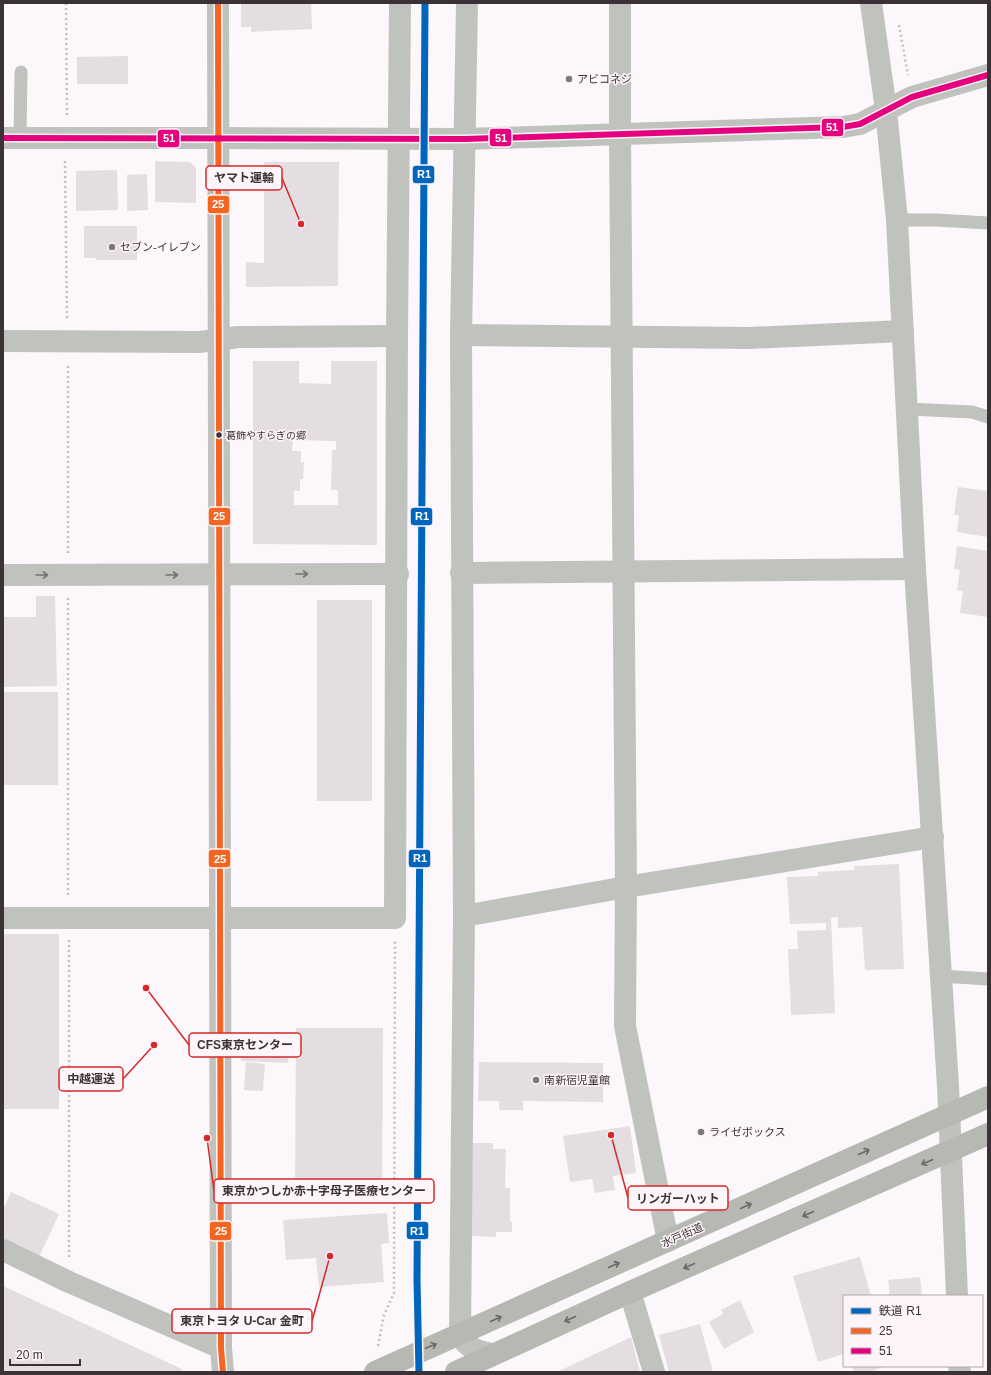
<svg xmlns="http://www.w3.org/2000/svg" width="991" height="1375" font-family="Helvetica,'Noto Sans JP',sans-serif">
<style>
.building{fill:#e4dee2;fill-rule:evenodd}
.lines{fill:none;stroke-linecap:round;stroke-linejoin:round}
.path{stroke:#c0c0be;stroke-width:2.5;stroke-dasharray:2 3;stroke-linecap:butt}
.service{stroke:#c0c3bd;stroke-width:13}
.minor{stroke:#c0c3bd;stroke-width:22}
.tertiary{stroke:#c0c3bd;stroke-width:22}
.trunk{stroke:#b6b9b2;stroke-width:22}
.bus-1-casing{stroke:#fef5fa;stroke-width:9}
.bus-2-casing{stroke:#fef5fa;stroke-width:9}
.bus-1{stroke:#f26522;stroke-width:6}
.bus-2{stroke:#e5007d;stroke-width:6}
.rail-1-casing{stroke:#fef5fa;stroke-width:10}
.rail-1{stroke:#0065bd;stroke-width:7}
.oneway{stroke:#767373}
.oneway2{stroke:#6c6868}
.poi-dot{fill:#7e777b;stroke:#fef5fa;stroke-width:1.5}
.bus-dot{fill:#3a3236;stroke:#fef5fa;stroke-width:1.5}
.labels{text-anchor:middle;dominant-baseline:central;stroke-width:3;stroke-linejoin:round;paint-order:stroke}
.bus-label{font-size:10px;fill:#3a3236;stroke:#fef5fa;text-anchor:start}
.poi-label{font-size:11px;fill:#3a3236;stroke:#fef5fa;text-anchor:start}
.street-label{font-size:11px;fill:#3a3236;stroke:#fef5fa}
.leader{fill:none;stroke:#d62828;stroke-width:1.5}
.callout-dot{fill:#d62828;stroke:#fef5fa;stroke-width:1.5}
.callout{fill:#fef5fa;stroke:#d62828;stroke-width:1.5}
.callout-label{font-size:12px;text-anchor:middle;font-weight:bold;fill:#3a3236}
.line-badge{stroke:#fef5fa;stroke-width:1.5}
.badge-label{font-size:11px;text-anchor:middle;font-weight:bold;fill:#fff}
</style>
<rect width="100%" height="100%" fill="#fcf7fa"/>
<g class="building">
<path d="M241 3H311L312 29 251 32V27H241Z"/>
<path d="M128 56V84H77V57Z"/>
<path d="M155 161 190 162 196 168V203L155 202Z"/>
<path d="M264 162H339L338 286 246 287V262L264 263V275Z"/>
<path d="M117 170 118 210 76 211V171Z"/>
<path d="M147 174 148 210 127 211V175Z"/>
<path d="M84 226H137V260H96V258H84Z"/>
<path d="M253 361H299V383L331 384V361H377V545L253 544ZM293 440 336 441V450H332L331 490H338V505H294V491H300V479H303L304 462H301V451H292Z"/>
<path d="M958 487 988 491V537L957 532 959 515H954Z"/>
<path d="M957 546 988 551V617L960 613 963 591 957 590 960 570 954 569Z"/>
<path d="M36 596H55L57 686 3 687V617H36Z"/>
<rect x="317" y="600" width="55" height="201"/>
<rect x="3" y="692" width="55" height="93"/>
<path d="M899 864 904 969 865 970 862 927 838 928V917L831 918 835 1013 791 1015 788 949H798L797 931 826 930V923L790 924 787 877 818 876V872L855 870 854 866Z"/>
<rect x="3" y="934" width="56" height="175"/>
<path d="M296 1028H383L382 1196 295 1195Z"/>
<path d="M242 1032 289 1034 288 1063 241 1061Z"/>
<path d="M246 1062 265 1064 263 1091 244 1090Z"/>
<path d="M479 1062 603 1063V1102L523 1101V1110H499V1101H478Z"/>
<path d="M630 1126 636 1173 613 1176 615 1190 595 1193 592 1179 570 1182 563 1136Z"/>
<path d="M472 1143H493V1149H506L505 1188H510V1222H512V1232H496V1237L471 1236Z"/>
<path d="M11 1192 59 1214 39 1257 3 1240V1210Z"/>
<path d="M387 1213 389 1243 381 1244 384 1282 319 1287 316 1258 286 1260 283 1220Z"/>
<path d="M860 1257 871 1296H844V1354L818 1362 793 1276Z"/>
<path d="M920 1277 922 1295 890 1296 888 1280Z"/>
<path d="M3 1286 182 1369 180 1372H3Z"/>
<path d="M740 1300 754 1332 724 1349 709 1322 723 1314 721 1310Z"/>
<path d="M700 1324 713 1372H669L659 1335Z"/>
<path d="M631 1337 640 1372H557Z"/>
<path d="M852 1366H888L868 1372H854Z"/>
</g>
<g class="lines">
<g class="path">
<path d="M66 3 67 116"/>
<path d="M899 25 908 75"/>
<path d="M65 161 67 318"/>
<path d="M68 553V364"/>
<path d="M68 895V598"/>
<path d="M69 1257V940"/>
<path d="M378 1346 384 1315 394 1293 395 940"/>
</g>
<g class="service">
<path d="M20 138 21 72"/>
<path d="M897 220H936L988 223"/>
<path d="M908 409 972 412 988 417"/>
<path d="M941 976 988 979"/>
</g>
<g class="minor">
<path d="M467 3 461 335 464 916 460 1335C467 1348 477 1351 492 1354"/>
<path d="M620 3V134L626 887 625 1026 668 1241"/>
<path d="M3 138H219"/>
<path d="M461 335 749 338 903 331"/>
<path d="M218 340 238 337 397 336"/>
<path d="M461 573 915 569"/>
<path d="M3 575 398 574"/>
<path d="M464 916 626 887 933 837"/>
<path d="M3 918H395L397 336 400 3"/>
<path d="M3 1250 69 1282 221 1348"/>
<path d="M630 1292 654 1372"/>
</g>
<g class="tertiary">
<path d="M218 3 221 1348 223 1372"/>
<path d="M871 3 886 110 897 220 915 569 948 1086 957 1296"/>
<path d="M219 138 465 139 843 127 860 124 912 97 988 75"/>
<path d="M3 341 198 342 218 340"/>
<path d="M959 1366 960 1372"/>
</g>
<g class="trunk">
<path d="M375 1372 988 1097"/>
<path d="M456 1372 630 1292 988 1134"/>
</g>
<g class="bus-1-casing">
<path id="bus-1" d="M218 3 221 1348 223 1372"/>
</g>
<g class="bus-2-casing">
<path id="bus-2" d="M3 138 465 139 843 127 860 124 912 97 988 75"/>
</g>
<use href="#bus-1" class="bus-1"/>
<use href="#bus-2" class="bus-2"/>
<g class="rail-1-casing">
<path id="rail-1" d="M419 1372 417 1280 425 3"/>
</g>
<use href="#rail-1" class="rail-1"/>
</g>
<defs><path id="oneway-shaft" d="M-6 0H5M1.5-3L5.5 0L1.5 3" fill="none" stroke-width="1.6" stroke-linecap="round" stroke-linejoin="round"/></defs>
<g class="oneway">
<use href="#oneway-shaft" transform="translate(302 574)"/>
<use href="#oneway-shaft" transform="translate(42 575)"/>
<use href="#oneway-shaft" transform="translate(172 575)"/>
</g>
<g class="oneway2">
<use href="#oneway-shaft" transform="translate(864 1152) rotate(-24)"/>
<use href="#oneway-shaft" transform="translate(927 1162) rotate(157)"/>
<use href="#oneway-shaft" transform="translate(746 1206) rotate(-24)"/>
<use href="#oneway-shaft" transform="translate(808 1214) rotate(156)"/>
<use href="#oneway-shaft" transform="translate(614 1265) rotate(-24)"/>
<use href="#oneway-shaft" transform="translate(689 1266) rotate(156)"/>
<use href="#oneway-shaft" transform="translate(496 1319) rotate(-24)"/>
<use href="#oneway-shaft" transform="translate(570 1319) rotate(156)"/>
<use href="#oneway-shaft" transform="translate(431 1346) rotate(-22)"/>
</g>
<g class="poi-dot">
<circle cx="569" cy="79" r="4"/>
<circle cx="112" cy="247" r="4"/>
<circle cx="536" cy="1080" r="4"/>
<circle cx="701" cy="1132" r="4"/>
</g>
<circle class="bus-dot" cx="219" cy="435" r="3.5"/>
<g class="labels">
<g class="bus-label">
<text x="226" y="435">葛飾やすらぎの郷</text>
</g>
<g class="poi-label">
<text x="577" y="79">アビコネジ</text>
<text x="120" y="247">セブン-イレブン</text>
<text x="544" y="1080">南新宿児童館</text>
<text x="709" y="1132">ライゼボックス</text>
</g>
<g class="street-label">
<text transform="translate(682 1235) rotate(-24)">水戸街道</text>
</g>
</g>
<path class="leader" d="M301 224L282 178M146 988L189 1045M154 1045L123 1079M207 1138L214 1191M611 1135L628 1198M330 1256L312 1321"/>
<g class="callout-dot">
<circle cx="301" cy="224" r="4"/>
<circle cx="146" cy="988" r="4"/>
<circle cx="154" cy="1045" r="4"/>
<circle cx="207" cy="1138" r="4"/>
<circle cx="611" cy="1135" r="4"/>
<circle cx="330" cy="1256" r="4"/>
</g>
<g class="callout">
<rect x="206" y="166" width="76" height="24" rx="4"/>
<rect x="189" y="1033" width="112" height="24" rx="4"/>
<rect x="59" y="1067" width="64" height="24" rx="4"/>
<rect x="214" y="1179" width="220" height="24" rx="4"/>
<rect x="628" y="1186" width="100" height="24" rx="4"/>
<rect x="172" y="1309" width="140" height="24" rx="4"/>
</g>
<g class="callout-label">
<text x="244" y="182">ヤマト運輸</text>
<text x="245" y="1049">CFS東京センター</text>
<text x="91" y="1083">中越運送</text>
<text x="324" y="1195">東京かつしか赤十字母子医療センター</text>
<text x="678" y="1203">リンガーハット</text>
<text x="242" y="1325">東京トヨタ U-Car 金町</text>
</g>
<g class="line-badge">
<rect x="821" y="118" width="23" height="19" rx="4" fill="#e5007d"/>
<rect x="489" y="128" width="23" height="19" rx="4" fill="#e5007d"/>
<rect x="157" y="129" width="23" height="19" rx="4" fill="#e5007d"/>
<rect x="412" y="165" width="23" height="19" rx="4" fill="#0065bd"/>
<rect x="207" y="195" width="23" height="19" rx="4" fill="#f26522"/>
<rect x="410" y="507" width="23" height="19" rx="4" fill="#0065bd"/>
<rect x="208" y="507" width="23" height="19" rx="4" fill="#f26522"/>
<rect x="408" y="849" width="23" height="19" rx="4" fill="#0065bd"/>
<rect x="208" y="849" width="23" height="19" rx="4" fill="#f26522"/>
<rect x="406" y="1221" width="23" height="19" rx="4" fill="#0065bd"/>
<rect x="209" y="1221" width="23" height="20" rx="4" fill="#f26522"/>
</g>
<g class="badge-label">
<text x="832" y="131">51</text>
<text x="501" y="142">51</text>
<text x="169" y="142">51</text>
<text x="424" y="178">R1</text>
<text x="218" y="208">25</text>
<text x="422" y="520">R1</text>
<text x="219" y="520">25</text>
<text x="420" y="862">R1</text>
<text x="220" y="863">25</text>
<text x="417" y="1235">R1</text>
<text x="221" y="1235">25</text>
</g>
<rect width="991" height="1375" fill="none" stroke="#3a3236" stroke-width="8"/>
<rect x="843" y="1295" width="140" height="72" fill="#fef5fa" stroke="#b0a7ac"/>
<rect x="851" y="1308" width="20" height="6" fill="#0065bd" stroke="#b0a7ac"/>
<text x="879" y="1315" font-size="12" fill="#3a3236">鉄道 R1</text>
<rect x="851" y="1328" width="20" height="6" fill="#f26522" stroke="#b0a7ac"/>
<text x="879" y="1335" font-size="12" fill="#3a3236">25</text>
<rect x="851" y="1348" width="20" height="6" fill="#e5007d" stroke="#b0a7ac"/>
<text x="879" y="1355" font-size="12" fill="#3a3236">51</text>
<path d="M10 1359v6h70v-6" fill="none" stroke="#3a3236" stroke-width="2"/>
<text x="16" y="1359" font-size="12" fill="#3a3236" stroke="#fef5fa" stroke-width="3" paint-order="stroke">20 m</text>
</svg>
